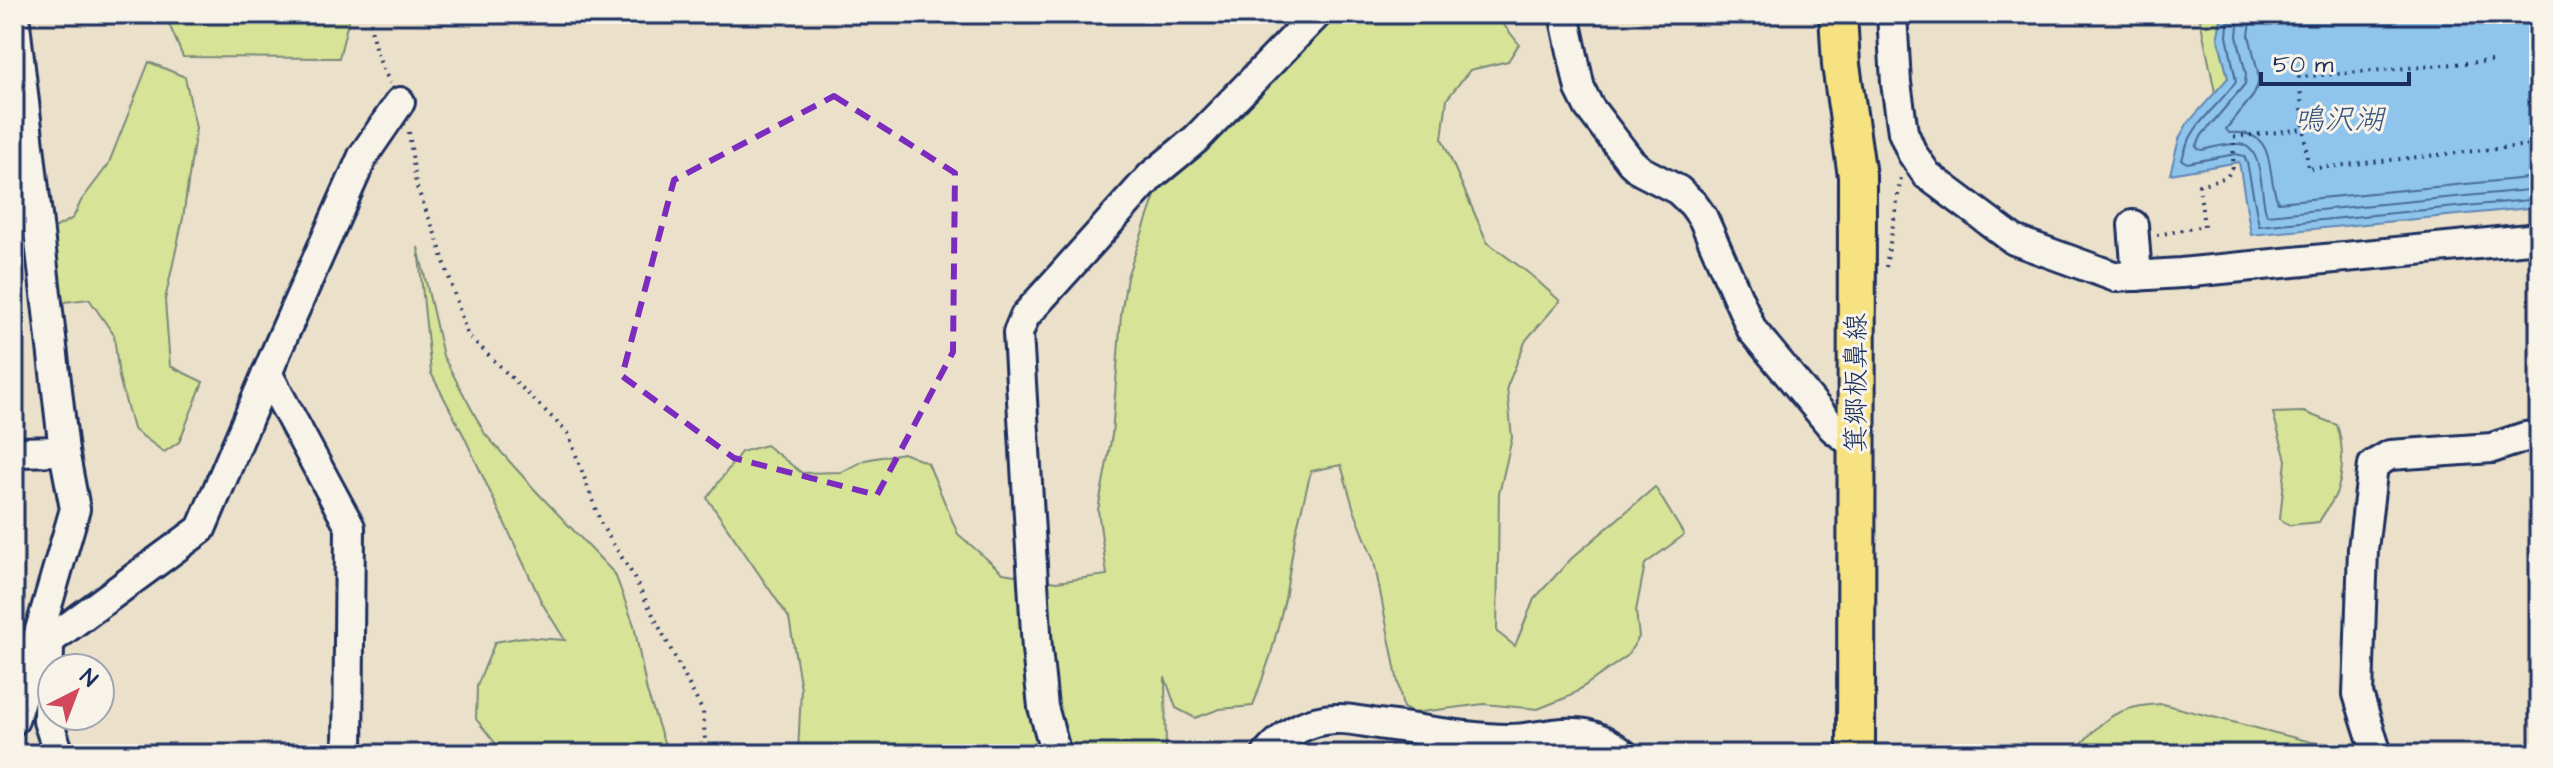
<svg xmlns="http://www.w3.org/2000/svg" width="2553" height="768" font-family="'Architects Daughter','Klee One',sans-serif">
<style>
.green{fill:#d7e396;stroke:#79897a;stroke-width:2}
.water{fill:#8fc4ed;stroke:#6188b4;stroke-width:2}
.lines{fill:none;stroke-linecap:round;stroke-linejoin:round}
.shore{stroke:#496b97;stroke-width:2}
.minor-casing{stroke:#1b2f5e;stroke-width:34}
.major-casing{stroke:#1b2f5e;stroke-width:42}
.path{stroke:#1b2f5e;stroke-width:4;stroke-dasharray:2 6;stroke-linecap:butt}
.minor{stroke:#f7f3e8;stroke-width:28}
.major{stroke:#f6e281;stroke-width:36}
.marked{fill:none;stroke:#7b2cbf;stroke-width:6;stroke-dasharray:16 10;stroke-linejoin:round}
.labels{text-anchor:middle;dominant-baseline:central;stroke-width:6;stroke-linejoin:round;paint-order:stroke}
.street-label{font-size:28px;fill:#1b2f5e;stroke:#f7f3e8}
.water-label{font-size:30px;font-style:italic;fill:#385482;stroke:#f7f3e8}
</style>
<rect width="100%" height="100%" fill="#ebe0ca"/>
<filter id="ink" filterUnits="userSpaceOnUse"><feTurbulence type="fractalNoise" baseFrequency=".0125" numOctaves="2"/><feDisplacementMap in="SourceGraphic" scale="16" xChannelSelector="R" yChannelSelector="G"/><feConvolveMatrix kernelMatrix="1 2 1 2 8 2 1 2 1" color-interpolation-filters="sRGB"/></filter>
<g filter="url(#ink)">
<g class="green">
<path d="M167 14H350L339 58 183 57 169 24Z"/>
<path d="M1339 14H1495L1519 44 1508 61 1470 70 1447 99 1442 139 1487 242 1531 275 1560 301 1526 340 1507 387 1512 438 1499 494 1497 632 1515 646 1534 599 1572 558 1655 487 1684 535 1645 564 1636 611 1639 637 1627 656 1570 696 1538 709 1484 704 1413 713 1403 708 1374 561 1354 510 1341 465 1311 471 1295 536 1285 599 1271 654 1253 706 1220 709 1195 718 1176 708 1165 677 1166 754H798L801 689 789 618 707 498 741 452 766 445 802 473 842 472 865 460 903 453 928 463 958 534 1003 573 1056 582 1107 575 1098 510 1112 435 1121 315 1127 277 1158 187Z"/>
<path d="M2199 14H2222L2218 36 2228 78 2217 102Z"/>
<path d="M149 62 185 77 196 128 183 218 165 300 170 366 203 382 179 442 164 452 133 429 119 377 114 335 89 299 56 303 47 232 73 218 81 201 108 165Z"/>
<path d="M418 247 443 356 485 434 536 491 615 574 634 625 647 692 668 754H546L541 750 534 754H504L476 719 477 686 495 642 523 637 565 640 542 603 464 436 431 373Z"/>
<path d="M2304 412 2337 425C2343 443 2344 470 2338 488 2335 500 2325 511 2319 522L2289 525 2280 519 2286 460 2273 413Z"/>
<path d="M2162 704 2311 742 2346 746 2347 754H2072C2103 720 2114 706 2162 704Z"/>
</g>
<path class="water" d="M2222 14H2539V207L2251 235 2239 162 2170 174 2179 139 2187 124 2228 78 2218 36Z"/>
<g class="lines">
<g class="shore">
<path d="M2229 14 2227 36 2236 81C2216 110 2191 122 2182 160L2187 163 2236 154 2244 156 2247 162 2259 226 2539 199"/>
<path d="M2239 14 2237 36 2246 74 2245 84 2202 135 2196 147 2201 150C2212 148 2226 143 2238 144 2266 145 2259 197 2267 215L2539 189"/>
<path d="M2252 14 2249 35 2258 72V84L2253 96 2226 129 2229 133C2279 128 2265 173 2278 202L2539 177"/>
</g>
<g class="minor-casing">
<g id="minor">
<path d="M1564 14 1580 89 1589 107 1631 162 1641 171 1678 190 1693 204 1703 218 1752 330 1833 428 1856 446"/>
<path d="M1892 14 1896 83 1903 132 1912 153 1927 175 2014 240 2116 277 2181 273 2539 238"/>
<path d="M14 15 64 451 75 509 14 720"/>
<path d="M2133 225 2137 276"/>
<path d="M267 373 350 527 348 754"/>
<path d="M14 452 64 451"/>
<path d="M44 634 49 641 48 721 59 754"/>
<path d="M49 641 201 529 283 336 363 156 400 102"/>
<path d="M1056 754 1043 707 1037 649 1018 333 1025 316 1151 176 1196 139 1317 14"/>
<path d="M1267 754C1285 733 1307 720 1335 719 1349 718 1364 722 1378 724 1420 729 1464 738 1506 739 1533 740 1559 729 1586 734 1599 737 1613 745 1623 754"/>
<path d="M2377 754 2358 694 2363 549 2373 465 2390 455 2492 448 2525 437 2539 435"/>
</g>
</g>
<g class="major-casing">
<path id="major" d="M1838 14 1841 65 1857 176 1856 754"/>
</g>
<g class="path">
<path d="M370 14C371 41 378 60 390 83"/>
<path d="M2491 61 2299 77 2308 169 2539 144"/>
<path d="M409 132 416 185 437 239 467 334 568 433 602 526 631 572 703 712 706 754"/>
<path d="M2157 235 2204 226 2199 185 2227 177 2233 167 2234 137 2304 129"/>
<path d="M1886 267 1901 177"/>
</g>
<use href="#minor" class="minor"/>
<use href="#major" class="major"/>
</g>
</g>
<path class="marked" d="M834 96 955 173 953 352 877 495 734 458 622 376 674 180Z"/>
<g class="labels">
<g class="street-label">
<text transform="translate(1856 383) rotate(-90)">箕郷板鼻線</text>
</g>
<g class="water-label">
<text x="2339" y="120">鳴沢湖</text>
</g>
</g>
<rect width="2553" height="768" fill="none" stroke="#f7f3e8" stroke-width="48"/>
<rect x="24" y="24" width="2505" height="720" fill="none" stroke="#1b2f5e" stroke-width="3" filter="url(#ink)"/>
<g transform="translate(76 692) rotate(42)"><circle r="38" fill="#f7f3e8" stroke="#9fa5b1" stroke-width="2"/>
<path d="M0-6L14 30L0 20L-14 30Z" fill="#d1495b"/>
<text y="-12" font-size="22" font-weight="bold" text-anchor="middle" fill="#1b2f5e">N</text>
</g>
<path d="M2261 72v12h148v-12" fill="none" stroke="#1b2f5e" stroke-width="4"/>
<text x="2273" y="72" font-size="24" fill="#1b2f5e" stroke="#f7f3e8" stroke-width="6" paint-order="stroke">50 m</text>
</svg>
